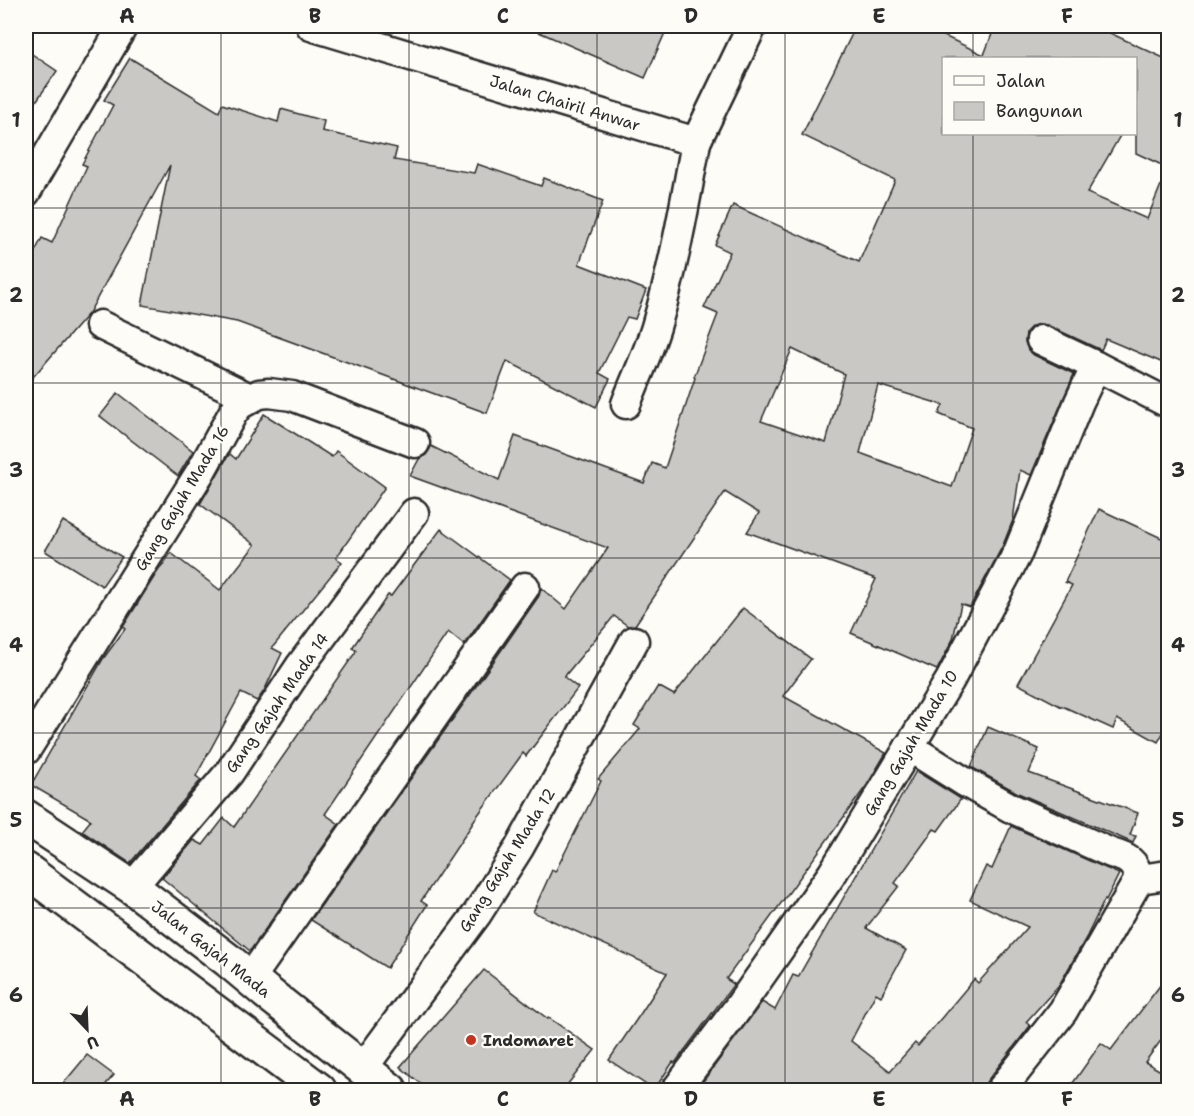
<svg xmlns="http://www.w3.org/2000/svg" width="1194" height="1116" font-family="'Shantell Sans',sans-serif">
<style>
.building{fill:#c9c8c4;stroke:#2b2b2b;stroke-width:1.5;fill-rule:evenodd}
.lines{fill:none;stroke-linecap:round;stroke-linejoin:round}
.minor-casing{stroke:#2b2b2b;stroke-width:33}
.tertiary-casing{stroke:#2b2b2b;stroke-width:38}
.minor{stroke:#fdfcf7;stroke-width:28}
.tertiary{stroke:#fdfcf7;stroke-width:33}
.grid{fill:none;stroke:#2b2b2b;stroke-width:1.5;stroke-opacity:0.55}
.poi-dot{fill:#c8321e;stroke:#fdfcf7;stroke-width:2}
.labels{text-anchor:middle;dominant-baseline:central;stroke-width:4.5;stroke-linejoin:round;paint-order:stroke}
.street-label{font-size:16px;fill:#2b2b2b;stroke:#fdfcf7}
.poi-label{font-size:16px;font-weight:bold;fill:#2b2b2b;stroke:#fdfcf7;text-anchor:start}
.neatline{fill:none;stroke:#2b2b2b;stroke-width:2}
.grid-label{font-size:20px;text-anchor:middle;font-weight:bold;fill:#2b2b2b}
</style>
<rect width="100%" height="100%" fill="#fdfcf7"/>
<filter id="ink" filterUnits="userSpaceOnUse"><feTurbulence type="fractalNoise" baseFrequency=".0167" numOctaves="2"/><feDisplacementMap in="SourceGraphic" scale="12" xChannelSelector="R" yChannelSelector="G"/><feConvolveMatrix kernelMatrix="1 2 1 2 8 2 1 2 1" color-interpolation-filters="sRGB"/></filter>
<g filter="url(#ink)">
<g class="building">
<path d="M525 26H668L645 78Z"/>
<path d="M856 26H923L984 55 995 26H1095L1168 60V365L1106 339 1101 350 1047 325 1040 324 1032 326 1026 332 1025 342 1028 350 1034 355 1074 374 1031 475 1020 470 1013 520 1003 545 970 607 961 604 953 639 937 670 851 633 876 579 747 532 759 513 725 492 635 625 628 626 614 616 564 677 578 688 526 756 523 753 472 823H473L421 901 427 905 387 968 311 920 491 665 539 596 541 588 566 609 608 548 410 476 419 459 426 455 430 449 431 446 499 480 515 436 644 483 652 463 665 468 695 378 694 377 718 314 704 308 730 252 715 245 733 205 859 262 895 180 802 135ZM944 58H1136V153L1168 168 1147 219 1087 193 1121 134H944ZM792 349 844 374 826 443 761 421ZM878 385 943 405 939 414 972 428 952 487 860 453Z"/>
<path d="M26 50 57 71 26 116Z"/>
<path d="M130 58 219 112 222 104 278 122 281 109 324 121 322 131 397 148 394 160 474 173 477 164 541 186 544 178 603 201 579 264 646 290 635 319 627 317 599 373 610 379 596 407 507 361 487 413 237 322 142 305 170 165 89 313 26 385V269L42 238 52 243 87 166 82 164 113 105 104 100Z"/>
<path d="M118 393 193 451 178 476 100 416Z"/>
<path d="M264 414 332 457 336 451 385 487 336 558 342 562 272 648 282 653 264 691 257 701 241 693 196 776 201 780 130 863 82 831 91 820 31 785 103 659 125 629 123 627 156 574 171 553 220 590 255 545 200 504 228 456 230 454 236 459Z"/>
<path d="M1099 509 1168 541V724L1158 742 1117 719 1113 729 1062 706V707L1018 684 1072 585 1065 582Z"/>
<path d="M63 521 122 557 102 586 45 551Z"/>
<path d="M441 529 510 580 464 645 448 632 325 814 339 824 250 951 162 878 194 840 203 845 224 818 234 827 355 653 356 650 352 648 388 595 391 596Z"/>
<path d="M743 608 811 659 783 696 886 753 867 785 726 979 734 984 675 1063 673 1062 654 1090 609 1060 641 1013 667 973 533 912 552 870 555 872 601 781 598 779 640 729 634 725 658 686 674 695Z"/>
<path d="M988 727 1039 749 1029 773 1138 813 1130 835 1136 836 1133 843 1018 793 971 767Z"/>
<path d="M916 771 961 799 938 831 934 829 895 883 899 886 866 928 906 950 881 996 876 993 851 1041 890 1071 915 1043 918 1046 974 979 978 983 1028 927 970 900 986 866 992 869 1011 826 1119 874 1106 900 1105 899 1087 936 1059 985 1026 1022 1030 1026 980 1090H710L701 1084 762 1002 775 1010 793 975 798 977Z"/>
<path d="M484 970 548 1019 549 1018 595 1050 563 1090H429L400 1067Z"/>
<path d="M1168 975V1031L1145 1062 1168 1075V1090H1068L1101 1043 1111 1050Z"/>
<path d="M87 1055 114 1075 101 1090H58Z"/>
</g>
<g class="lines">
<g class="minor-casing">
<g id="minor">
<path d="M311 26 696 142 752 26"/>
<path d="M26 192 123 26"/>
<path d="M100 325 250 398"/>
<path d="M1041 340 1096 366 1168 403"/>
<path d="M626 404C636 378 648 353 656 327 674 266 685 204 696 142"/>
<path d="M909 747 963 781 1011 808 1111 853C1128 858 1135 861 1139 879L1063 1011 1001 1090"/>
<path d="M26 750 201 471 233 413 239 405 259 394 269 393 292 396 415 443"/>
<path d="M1139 879 1168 875"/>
<path d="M132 887 229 773 301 665 414 513"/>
<path d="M250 979 525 587"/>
<path d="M363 1068 477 914 519 848 634 641"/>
<path d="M676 1090 738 1008 832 874 950 680 1018 552 1079 402 1096 366"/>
</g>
</g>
<g class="tertiary-casing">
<g id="tertiary">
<path d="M26 817 132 887 229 961 266 992 390 1090"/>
<path d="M26 870 319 1090"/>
</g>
</g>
<use href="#minor" class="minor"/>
<use href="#tertiary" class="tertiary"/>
</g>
</g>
<path class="grid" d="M221 26V1090M409 26V1090M597 26V1090M785 26V1090M973 26V58M973 134V1090M26 208H1168M26 383H1168M26 558H1168M26 733H1168M26 908H1168"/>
<circle class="poi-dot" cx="471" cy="1040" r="6"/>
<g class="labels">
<g class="street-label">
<text transform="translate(565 103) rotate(17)">Jalan Chairil Anwar</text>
<text transform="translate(182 498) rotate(-59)">Gang Gajah Mada 16</text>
<text transform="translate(277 703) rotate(-55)">Gang Gajah Mada 14</text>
<text transform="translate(911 743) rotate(-59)">Gang Gajah Mada 10</text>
<text transform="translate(507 860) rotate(-58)">Gang Gajah Mada 12</text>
<text transform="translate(211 949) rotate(38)">Jalan Gajah Mada</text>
</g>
<g class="poi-label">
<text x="483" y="1040">Indomaret</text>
</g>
</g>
<rect width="1194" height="1116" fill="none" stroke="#fdfcf7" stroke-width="66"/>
<rect x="942" y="57" width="195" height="78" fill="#fdfcf7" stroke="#a9a8a5" stroke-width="1.5"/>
<rect x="954" y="76" width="30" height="9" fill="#fdfcf7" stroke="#a9a8a5" stroke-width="1.5"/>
<text x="996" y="87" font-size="18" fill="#2b2b2b">Jalan</text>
<rect x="954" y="102" width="30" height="18" fill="#c9c8c4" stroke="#a9a8a5" stroke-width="1.5"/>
<text x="996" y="117" font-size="18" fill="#2b2b2b">Bangunan</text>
<g transform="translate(87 1029) rotate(157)" stroke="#fdfcf7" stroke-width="4.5" paint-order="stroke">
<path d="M0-4.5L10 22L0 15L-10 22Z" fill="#2b2b2b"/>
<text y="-9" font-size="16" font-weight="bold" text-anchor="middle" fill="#2b2b2b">U</text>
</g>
<rect x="33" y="33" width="1128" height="1050" class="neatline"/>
<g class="grid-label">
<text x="127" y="23">A</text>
<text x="315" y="23">B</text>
<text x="503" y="23">C</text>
<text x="691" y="23">D</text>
<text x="879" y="23">E</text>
<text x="1067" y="23">F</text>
<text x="16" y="127">1</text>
<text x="1178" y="127">1</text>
<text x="16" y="302">2</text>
<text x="1178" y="302">2</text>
<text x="16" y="477">3</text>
<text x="1178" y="477">3</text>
<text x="16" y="652">4</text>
<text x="1178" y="652">4</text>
<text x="16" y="827">5</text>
<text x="1178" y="827">5</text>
<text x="16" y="1002">6</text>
<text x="1178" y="1002">6</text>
<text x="127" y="1106">A</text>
<text x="315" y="1106">B</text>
<text x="503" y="1106">C</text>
<text x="691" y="1106">D</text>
<text x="879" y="1106">E</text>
<text x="1067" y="1106">F</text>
</g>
</svg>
